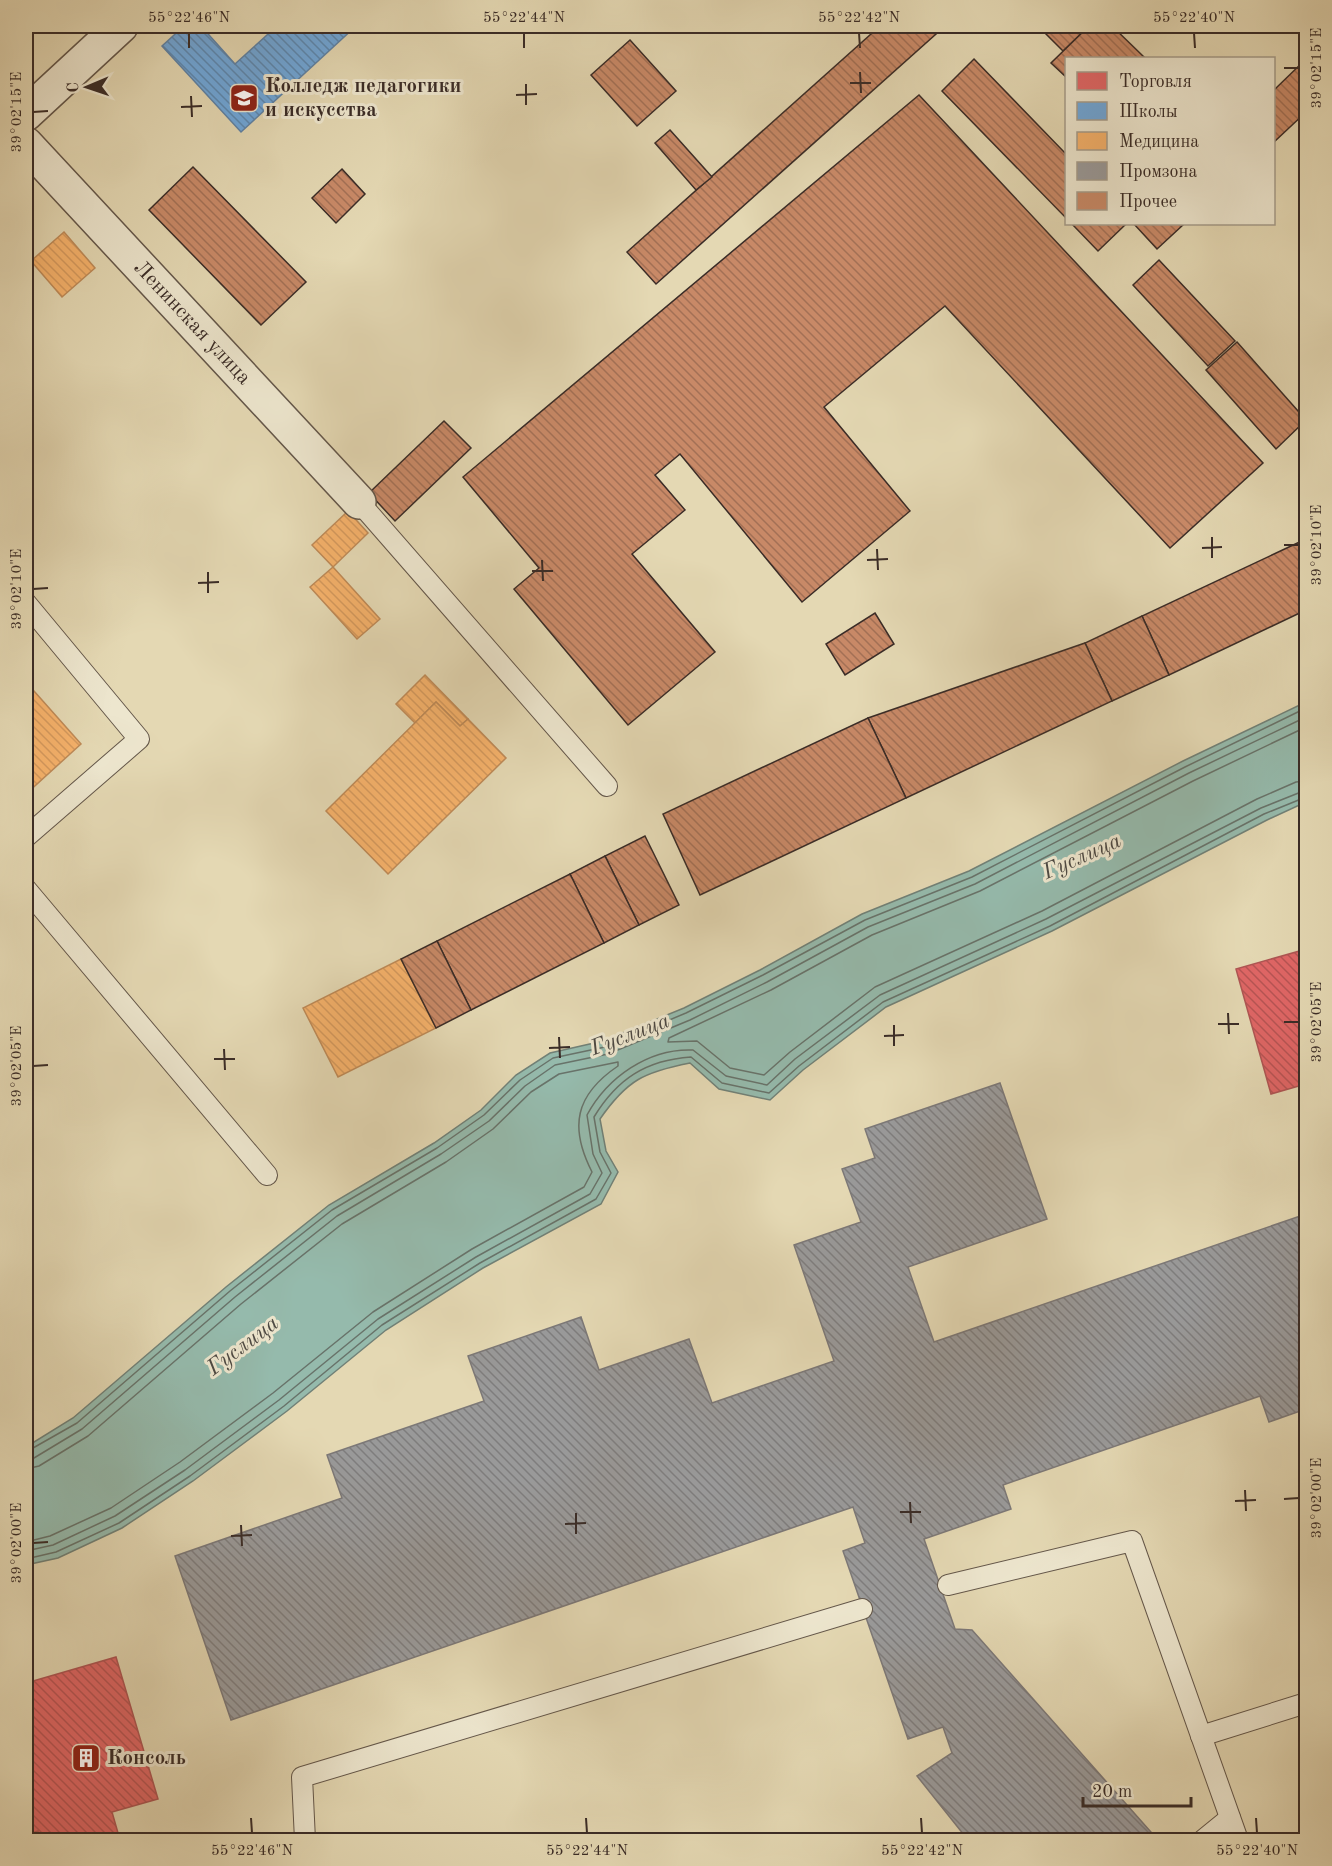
<svg xmlns="http://www.w3.org/2000/svg" width="1332" height="1866" font-family="'Old Standard TT',serif">
<style>
.water{fill:#95baac;stroke:#718177;stroke-width:1.5}
.shops{fill:url(#shops-back-hatch);stroke:#ae5553;stroke-width:1.5}
.schools{fill:url(#schools-back-hatch);stroke:#5f83a6;stroke-width:1.5}
.health{fill:url(#health-back-hatch);stroke:#be8a57;stroke-width:1.5}
.industry{fill:url(#industry-back-hatch);stroke:#7c7877;stroke-width:1.5}
.lines{fill:none;stroke-linecap:round;stroke-linejoin:round}
.shore{stroke:#68736a;stroke-width:1.5}
.building{fill:url(#building-back-hatch);stroke:#3a2c27;stroke-width:1.5}
.service-casing{stroke:#64574a;stroke-width:22}
.minor-casing{stroke:#64574a;stroke-width:36}
.tertiary-casing{stroke:#64574a;stroke-width:36}
.service{stroke:#ede6ce;stroke-width:20}
.minor{stroke:#ede6ce;stroke-width:33}
.tertiary{stroke:#ede6ce;stroke-width:33}
.ticks{fill:none;stroke:#3a2c27;stroke-width:2}
.labels{text-anchor:middle;dominant-baseline:central;stroke-width:6;stroke-linejoin:round;paint-order:stroke}
.poi-label{font-size:21px;font-weight:bold;fill:#3a2c27;stroke:#ede6ce;text-anchor:start}
.street-label{font-size:21px;fill:#3a2c27;stroke:#ede6ce}
.water-label{font-size:22px;font-style:italic;fill:#4c4842;stroke:#ede6ce}
.neatline{fill:none;stroke:#3a2c27;stroke-width:2}
.ticks-label{font-size:15px;text-anchor:middle;fill:#3a2c27}
</style>
<defs>
<pattern id="shops-back-hatch" width="6" height="6" patternUnits="userSpaceOnUse" patternTransform="scale(1.5)"><rect width="6" height="6" fill="#e06666"/><path d="M-1 5l2 2M0 0l6 6M5-1l2 2" fill="none" stroke="#b75454"/></pattern>
<pattern id="schools-back-hatch" width="6" height="6" patternUnits="userSpaceOnUse" patternTransform="scale(1.5)"><rect width="6" height="6" fill="#6fa8dc"/><path d="M-1 5l2 2M0 0l6 6M5-1l2 2" fill="none" stroke="#5c89b2"/></pattern>
<pattern id="health-back-hatch" width="6" height="6" patternUnits="userSpaceOnUse" patternTransform="scale(1.5)"><rect width="6" height="6" fill="#f6b26b"/><path d="M-1 5l2 2M0 0l6 6M5-1l2 2" fill="none" stroke="#d4995d"/></pattern>
<pattern id="industry-back-hatch" width="6" height="6" patternUnits="userSpaceOnUse" patternTransform="scale(1.5)"><rect width="6" height="6" fill="#999"/><path d="M-1 5l2 2M0 0l6 6M5-1l2 2" fill="none" stroke="#7e7d7d"/></pattern>
<pattern id="building-back-hatch" width="6" height="6" patternUnits="userSpaceOnUse" patternTransform="scale(1.5)"><rect width="6" height="6" fill="#c88967"/><path d="M-1 5l2 2M0 0l6 6M5-1l2 2" fill="none" stroke="#a37055"/></pattern>
</defs>
<rect width="100%" height="100%" fill="#e4d8b3"/>
<filter id="stains"><feTurbulence type="fractalNoise" baseFrequency=".00333" numOctaves="4"/><feColorMatrix values="0 0 0 0 .2 0 0 0 0 .09 0 0 0 0 .02 0 0 0 .5 -.17"/></filter>
<radialGradient id="worn" r=".72"><stop offset=".6" stop-color="#630" stop-opacity="0"/><stop offset="1" stop-color="#630" stop-opacity=".3"/></radialGradient>
<path class="water" d="M1306 702V802L1267 820 1052 931 886 1007 803 1070 770 1100 719 1089 690 1063C644 1072 627 1080 600 1119L606 1151 618 1172 601 1204 483 1268 386 1330 287 1411 193 1481 122 1528 58 1558 26 1565V1447L73 1418 226 1287 329 1205 434 1143 481 1110 516 1075 550 1053 603 1041 684 1008 760 970 862 914 969 871 1183 761Z"/>
<g class="shops">
<path d="M1303 950 1306 964V1084L1271 1094 1236 969Z"/>
<path d="M116 1657 158 1799 112 1812 120 1840H40L38 1831 26 1835V1683Z"/>
</g>
<path class="schools" d="M184 26H201L235 64 277 26H356L241 132 162 46Z"/>
<g class="health">
<path d="M64 232 95 268 62 297 31 261Z"/>
<path d="M348 511 368 533 333 567 312 545Z"/>
<path d="M333 567 380 619 357 639 310 587Z"/>
<path d="M425 675 468 719 460 726 436 702 415 723 396 704Z"/>
<path d="M26 682 81 744 26 794Z"/>
<path d="M436 702 460 726 468 719 506 758 388 874 326 811Z"/>
<path d="M401 959 436 1028 338 1077 303 1008Z"/>
</g>
<path class="industry" d="M1000 1083 1047 1219 908 1267 934 1342 1306 1214V1409L1269 1422 1260 1396 1003 1485 1011 1509 924 1539 955 1629 972 1630 1158 1840H968L917 1776 952 1753 943 1727 908 1739 843 1551 865 1543 853 1507 231 1720 175 1556 342 1498 327 1455 484 1401 468 1356 581 1317 599 1370 689 1339 712 1403 834 1361 794 1245 861 1222 842 1169 875 1158 865 1129Z"/>
<g class="lines">
<g class="shore">
<path d="M1306 727 1193 781 980 891 872 935 771 990 669 1038 668 1042 697 1041 730 1068 764 1075 790 1052 875 987 1042 911 1257 799 1296 782 1306 781"/>
<path d="M26 1452 77 1423 230 1291 332 1210 437 1148 484 1115 520 1080 553 1058 605 1047 686 1013 763 975 865 920 972 877 1185 767 1306 708"/>
<path d="M26 1460 34 1458 82 1429 235 1297 337 1216 441 1154 489 1121 525 1086 555 1065 608 1054 690 1020 767 982 868 927 975 884 1189 773 1306 717"/>
<path d="M26 1469 39 1466 88 1436 241 1304 342 1224 446 1162 493 1129 531 1092 559 1074 618 1062V1066C575 1095 569 1127 592 1172L584 1187 472 1249 373 1312 273 1393 180 1462 111 1508 50 1536 26 1542"/>
<path d="M26 1551 53 1545 115 1516 185 1470 279 1400 378 1319 476 1257 590 1194 602 1173 593 1154 587 1115C607 1078 648 1048 693 1050L726 1076 767 1085 795 1059 880 995 1046 919 1261 808 1306 790"/>
<path d="M26 1559 56 1552 119 1523 190 1476 284 1406 382 1325 480 1263 596 1199 611 1173 600 1152 594 1117C617 1079 646 1060 691 1057L722 1083 769 1093 799 1066 883 1002 1050 926 1264 814 1306 797"/>
</g>
</g>
<g class="building">
<path d="M880 26H945L656 284 627 252Z"/>
<path d="M1038 26H1089L1063 51Z"/>
<path d="M1089 26H1112L1145 58H1066V77L1051 63Z"/>
<path d="M1210 26H1224L1216 32Z"/>
<path d="M630 40 676 91 637 126 591 75Z"/>
<path d="M974 59 1066 154V218L942 91Z"/>
<path d="M1306 59V112L1274 142V90Z"/>
<path d="M919 95 1263 463 1170 548 945 306 824 407 910 511 802 602 680 454 655 475 685 510 632 554 715 652 628 725 514 589 539 568 463 477Z"/>
<path d="M670 130 712 177 696 190 655 143Z"/>
<path d="M193 167 306 282 261 325 149 210Z"/>
<path d="M342 169 365 194 336 223 312 198Z"/>
<path d="M1072 224H1126L1098 251Z"/>
<path d="M1134 224H1184L1157 249Z"/>
<path d="M1159 260 1235 341 1208 366 1133 285Z"/>
<path d="M1237 342 1306 420 1276 449 1206 370Z"/>
<path d="M444 421 471 448 395 521 369 493Z"/>
<path d="M1306 539V610L1169 675 1142 616Z"/>
<path d="M875 613 894 644 845 675 826 644Z"/>
<path d="M1142 616 1169 675 1112 701 1085 643Z"/>
<path d="M1085 643 1112 701 906 798 868 718Z"/>
<path d="M868 718 906 798 700 895 663 814Z"/>
<path d="M645 836 679 905 639 925 605 856Z"/>
<path d="M605 856 639 925 604 943 570 874Z"/>
<path d="M570 874 604 943 471 1010 437 941Z"/>
<path d="M437 941 471 1010 436 1028 401 959Z"/>
</g>
<g class="lines">
<g class="service-casing">
<g id="service">
<path d="M359 502 607 786"/>
<path d="M26 603 139 739 26 837"/>
<path d="M26 889 267 1175"/>
<path d="M948 1585 1132 1541 1238 1840"/>
<path d="M1201 1736 1306 1703"/>
<path d="M305 1840 302 1777 862 1609"/>
<path d="M1203 1840 1230 1818"/>
</g>
</g>
<g class="minor-casing">
<path id="minor" d="M26 144 359 502"/>
</g>
<g class="tertiary-casing">
<path id="tertiary" d="M26 114 121 26"/>
</g>
<use href="#service" class="service"/>
<use href="#minor" class="minor"/>
<use href="#tertiary" class="tertiary"/>
</g>
<path class="ticks" d="M189 33V48M524 33V48M859 33 860 48M1194 33 1195 48M1284 68H1299M860 72 861 93M850 83H871M526 84V105M516 95 537 94M191 96 192 117M181 107 202 106M33 112 48 111M1212 537V558M1284 545H1299M1202 548 1222 547M877 549 878 570M542 560 543 581M867 560 888 559M532 571H553M208 572V593M198 583 219 582M33 589 48 588M1228 1013 1229 1034M1284 1022H1299M1218 1024H1239M894 1025V1046M884 1036 904 1035M559 1037 560 1058M549 1048 570 1047M224 1049 225 1070M214 1059H235M33 1066 48 1065M1245 1490 1246 1511M1284 1499 1299 1498M1235 1501 1256 1500M910 1502 911 1523M900 1512H921M576 1513V1534M565 1524 586 1523M241 1525 242 1546M231 1536 252 1535M33 1543 48 1542M251 1818 252 1833M586 1818 587 1833M921 1818 922 1833M1256 1818 1257 1833"/>
<defs>
<g id="university-square" transform="scale(1.5)"><rect x="-9" y="-9" width="18" height="18" rx="4" fill="#8f2418" stroke="#ede6ce"/><path d="M0-5L7-2L0 1L-7-2ZM-4 1L0 2.5L4 1V4Q0 6-4 4Z" fill="#fff"/></g>
<g id="building-square" transform="scale(1.5)"><rect x="-9" y="-9" width="18" height="18" rx="4" fill="#8f2418" stroke="#ede6ce"/><path d="M-4-6H4V6H1V3H-1V6H-4ZM-2.5-4.3h1.7v1.8h-1.7ZM.8-4.3h1.7v1.8H.8ZM-2.5-1h1.7V.8h-1.7ZM.8-1h1.7V.8H.8Z" fill="#fff"/></g>
</defs>
<g fill-rule="evenodd">
<use href="#university-square" x="244" y="98"/>
<use href="#building-square" x="86" y="1758"/>
</g>
<g class="labels">
<g class="poi-label">
<text x="265" y="86">Колледж педагогики<tspan x="265" dy="24">и искусства</tspan></text>
<text x="107" y="1758">Консоль</text>
</g>
<g class="street-label">
<text transform="translate(192 323) rotate(47)">Ленинская улица</text>
</g>
<g class="water-label">
<text transform="translate(1082 857) rotate(-24)">Гуслица</text>
<text transform="translate(630 1035) rotate(-21)">Гуслица</text>
<text transform="translate(243 1346) rotate(-37)">Гуслица</text>
</g>
</g>
<rect width="1332" height="1866" fill="none" stroke="#e4d8b3" stroke-width="66"/>
<rect x="1065" y="57" width="210" height="168" fill="#ede6ce" stroke="#a59c8b" stroke-width="1.5"/>
<rect x="1077" y="72" width="30" height="18" fill="#e06666" stroke="#a59c8b" stroke-width="1.5"/>
<text x="1119" y="87" font-size="18" fill="#3a2c27">Торговля</text>
<rect x="1077" y="102" width="30" height="18" fill="#6fa8dc" stroke="#a59c8b" stroke-width="1.5"/>
<text x="1119" y="117" font-size="18" fill="#3a2c27">Школы</text>
<rect x="1077" y="132" width="30" height="18" fill="#f6b26b" stroke="#a59c8b" stroke-width="1.5"/>
<text x="1119" y="147" font-size="18" fill="#3a2c27">Медицина</text>
<rect x="1077" y="162" width="30" height="18" fill="#999999" stroke="#a59c8b" stroke-width="1.5"/>
<text x="1119" y="177" font-size="18" fill="#3a2c27">Промзона</text>
<rect x="1077" y="192" width="30" height="18" fill="#c88967" stroke="#a59c8b" stroke-width="1.5"/>
<text x="1119" y="207" font-size="18" fill="#3a2c27">Прочее</text>
<g transform="translate(87 87) rotate(268)" stroke="#ede6ce" stroke-width="4.5" paint-order="stroke">
<path d="M0-4.5L10 22L0 15L-10 22Z" fill="#3a2c27"/>
<text y="-9" font-size="16" font-weight="bold" text-anchor="middle" fill="#3a2c27">С</text>
</g>
<path d="M1083 1797v9h108v-9" fill="none" stroke="#3a2c27" stroke-width="3"/>
<text x="1092" y="1797" font-size="18" fill="#3a2c27" stroke="#ede6ce" stroke-width="4.5" paint-order="stroke">20 m</text>
<rect x="33" y="33" width="1266" height="1800" class="neatline"/>
<g class="ticks-label">
<text x="189" y="22">55°22'46"N</text>
<text x="524" y="22">55°22'44"N</text>
<text x="859" y="22">55°22'42"N</text>
<text x="1194" y="22">55°22'40"N</text>
<text transform="translate(1316 68) rotate(-90)" y="5">39°02'15"E</text>
<text transform="translate(16 112) rotate(-90)" y="5">39°02'15"E</text>
<text transform="translate(1316 545) rotate(-90)" y="5">39°02'10"E</text>
<text transform="translate(16 589) rotate(-90)" y="5">39°02'10"E</text>
<text transform="translate(1316 1022) rotate(-90)" y="5">39°02'05"E</text>
<text transform="translate(16 1066) rotate(-90)" y="5">39°02'05"E</text>
<text transform="translate(1316 1498) rotate(-90)" y="5">39°02'00"E</text>
<text transform="translate(16 1543) rotate(-90)" y="5">39°02'00"E</text>
<text x="252" y="1855">55°22'46"N</text>
<text x="587" y="1855">55°22'44"N</text>
<text x="922" y="1855">55°22'42"N</text>
<text x="1257" y="1855">55°22'40"N</text>
</g>
<rect width="100%" height="100%" filter="url(#stains)"/>
<rect width="100%" height="100%" fill="url(#worn)"/>
</svg>
